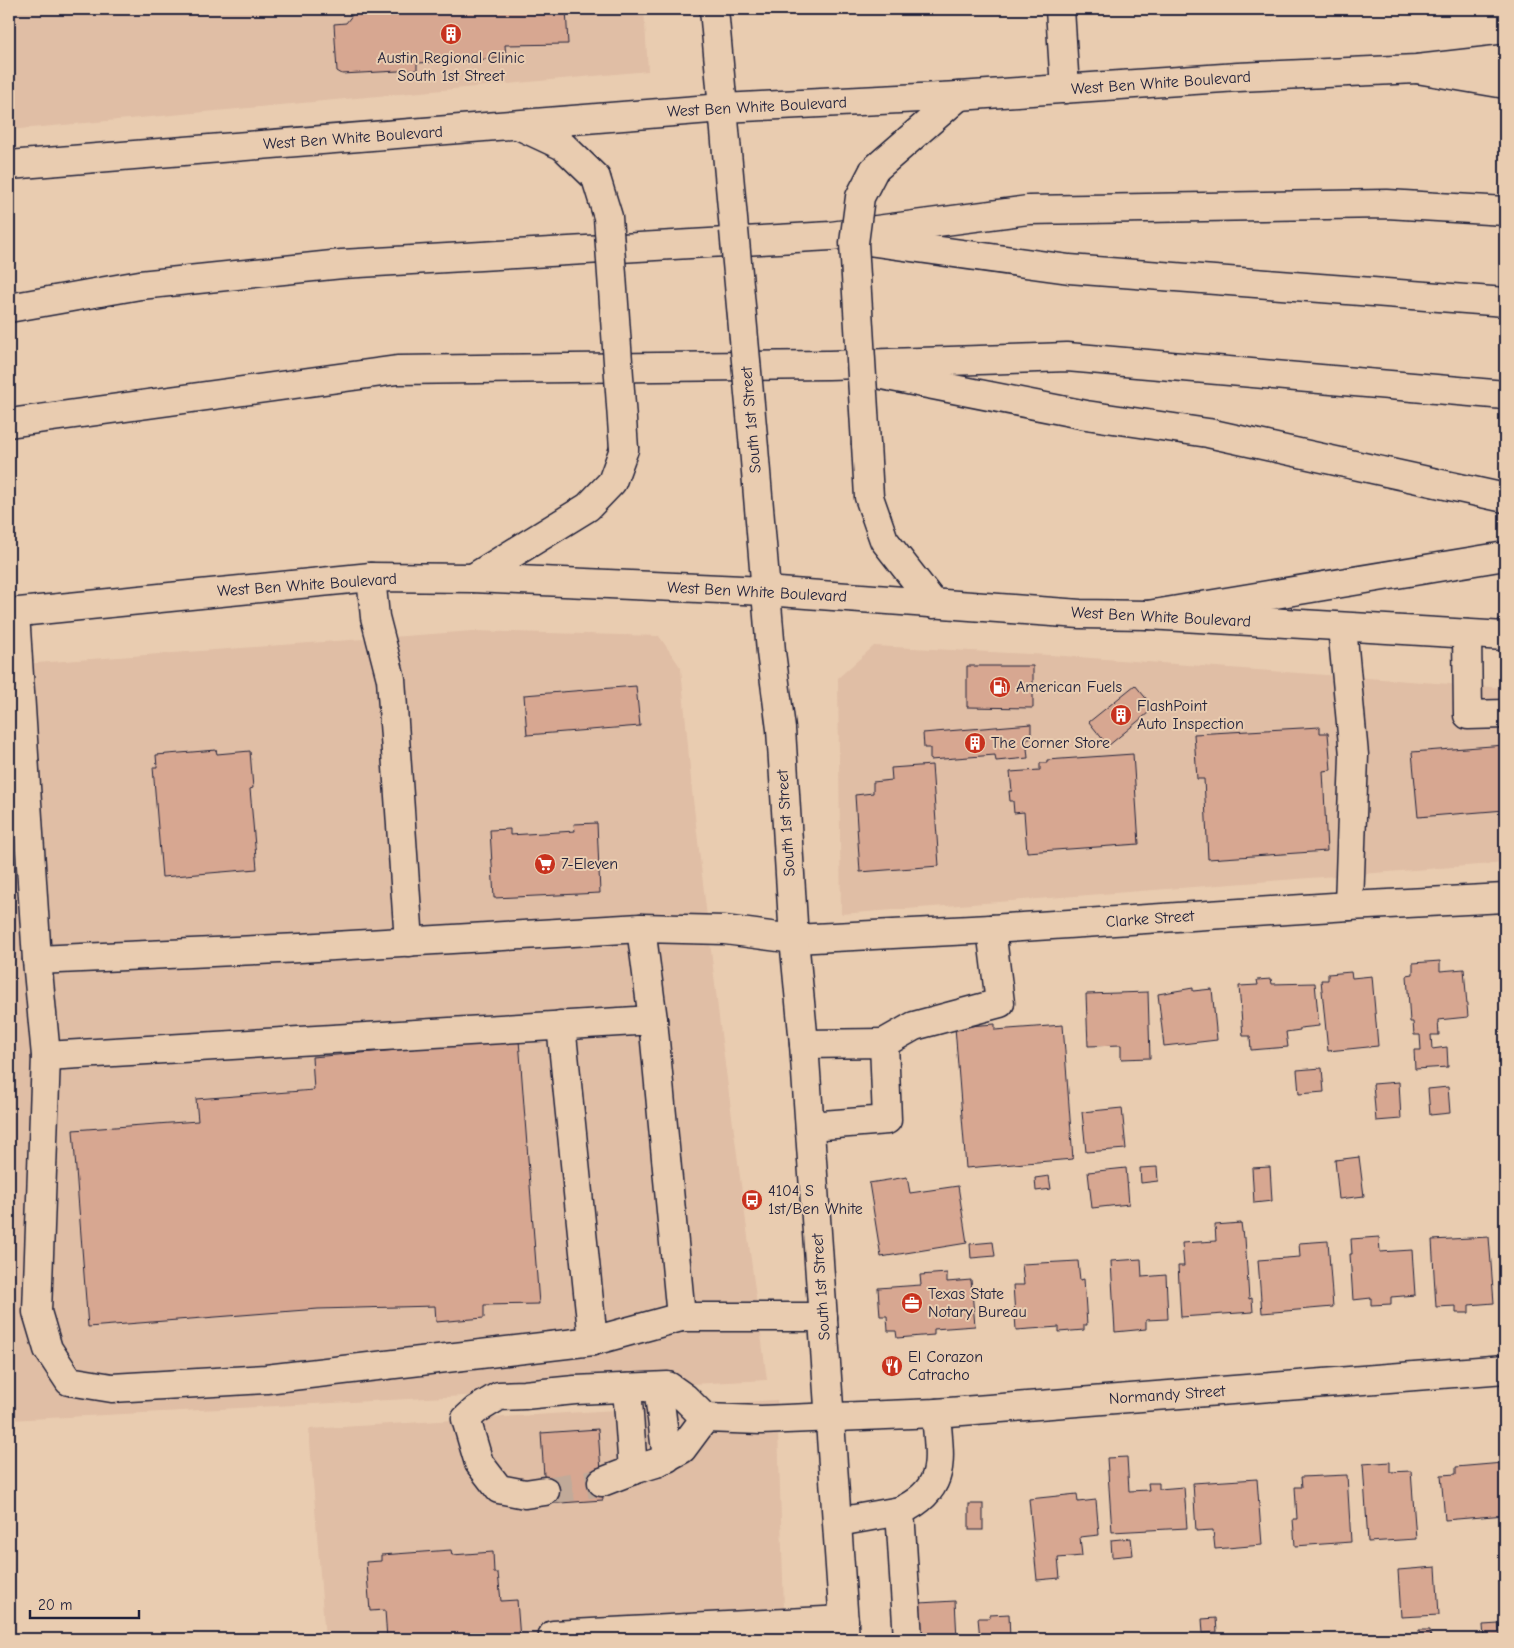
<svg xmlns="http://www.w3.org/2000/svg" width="1514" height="1648" font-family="'Comic Neue',sans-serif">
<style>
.built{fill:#e0bea5}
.building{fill:#d7a791;stroke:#22223b}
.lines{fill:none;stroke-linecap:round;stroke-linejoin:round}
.minor-tunnel{stroke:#c1aa99;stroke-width:28;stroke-dasharray:28 14;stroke-linecap:butt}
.minor-casing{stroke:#22223b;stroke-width:31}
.major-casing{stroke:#22223b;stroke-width:31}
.highway-casing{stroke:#22223b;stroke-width:31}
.minor{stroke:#e9ccb0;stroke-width:28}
.major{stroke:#e9ccb0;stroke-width:28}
.highway{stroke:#e9ccb0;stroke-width:28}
.major-bridge-casing{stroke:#22223b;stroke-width:31;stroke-linecap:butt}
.major-bridge{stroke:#e9ccb0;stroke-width:28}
.labels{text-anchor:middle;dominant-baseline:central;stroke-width:4;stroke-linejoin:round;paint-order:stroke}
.poi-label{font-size:16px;fill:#22223b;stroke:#e9ccb0;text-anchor:start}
.street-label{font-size:16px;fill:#22223b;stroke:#e9ccb0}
</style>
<rect width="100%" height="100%" fill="#e9ccb0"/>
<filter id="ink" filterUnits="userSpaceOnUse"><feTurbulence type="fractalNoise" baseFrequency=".02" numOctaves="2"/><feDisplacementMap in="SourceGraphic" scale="10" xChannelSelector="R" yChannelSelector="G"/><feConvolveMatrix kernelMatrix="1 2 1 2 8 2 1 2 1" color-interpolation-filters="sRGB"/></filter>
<g filter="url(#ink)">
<g class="built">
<path d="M9 9H644L648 71 9 130Z"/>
<path d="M473 631 659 636 681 668 692 791 721 1034 767 1380 10 1420 17 1639H9V665Z"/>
<path d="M874 646 1050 655 1505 688V863L841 914 838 678Z"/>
<path d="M777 1400 785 1639H325L309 1429Z"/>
</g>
<g class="building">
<path d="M357 9H566L568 44 505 45 506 58 417 63V70L342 74 337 71 334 24 346 23Z"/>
<path d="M967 666H1033V708L967 707Z"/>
<path d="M1135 685 1154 708 1108 746 1089 722Z"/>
<path d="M636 686 640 726 527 735 524 695Z"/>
<path d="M1031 724V738H1026L1028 758 996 761 995 755 930 760V748H924L923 733Z"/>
<path d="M1320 727V733H1328L1331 770 1323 771 1327 851 1208 859 1204 779H1197L1194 734Z"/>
<path d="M1505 745V810L1418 817 1412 752Z"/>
<path d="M216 750 217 754 250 751 253 788 250 789 257 869 162 877 153 767H157L156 755Z"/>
<path d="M1133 754 1139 844 1027 852 1024 812 1014 813 1013 801H1010L1009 791H1012L1010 772 1040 770V763H1047V760Z"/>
<path d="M932 765 939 866 860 872 855 795 873 793V782L892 780 891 768Z"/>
<path d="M597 823 600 893 494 898 490 830 510 829V835L575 831 574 824Z"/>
<path d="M1440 961V971L1464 969 1468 1017 1438 1020 1439 1035H1431L1432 1049 1447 1047 1448 1067 1415 1069 1414 1050H1421L1420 1035H1414L1413 1022H1410L1407 975 1413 974V963Z"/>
<path d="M1351 972 1352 978 1372 976 1378 1046 1328 1051 1321 980H1328V974Z"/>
<path d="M1271 979 1272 984 1315 983 1319 1026 1300 1028V1030L1286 1032 1288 1047 1251 1050 1250 1036H1243L1239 986 1258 985 1257 980Z"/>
<path d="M1193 988V991L1212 989 1217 1040 1164 1046 1158 994Z"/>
<path d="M1148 992 1150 1058 1121 1059V1045L1088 1046 1086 994Z"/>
<path d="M995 1024V1030L1063 1025 1073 1159 966 1168 955 1027Z"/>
<path d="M519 1040 539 1304 484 1305V1318L436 1322 435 1306 318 1309 88 1327 73 1130 198 1121 196 1099 314 1090 312 1057Z"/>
<path d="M1322 1068 1324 1092 1299 1094 1297 1070Z"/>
<path d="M1399 1082 1401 1119 1376 1121 1373 1084Z"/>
<path d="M1448 1087 1450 1113 1430 1115 1428 1089Z"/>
<path d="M1122 1108 1126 1149 1086 1152 1082 1112Z"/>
<path d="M1359 1157 1364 1196 1339 1199 1335 1160Z"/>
<path d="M1157 1167 1158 1181 1141 1183 1140 1168Z"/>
<path d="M1270 1167 1272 1201 1254 1203 1252 1168Z"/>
<path d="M1126 1168 1129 1204 1092 1208 1088 1172Z"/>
<path d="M1049 1176 1051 1189 1036 1191 1035 1178Z"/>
<path d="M907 1177 910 1193 958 1186 967 1243 881 1257 869 1183Z"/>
<path d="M1241 1223 1243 1238H1245L1249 1299 1252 1298 1253 1312 1181 1317 1178 1266H1184L1182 1243 1216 1241 1215 1225Z"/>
<path d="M1379 1237 1380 1252 1412 1250 1415 1295 1391 1297V1304L1371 1305V1298L1353 1300 1350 1254H1352L1351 1239Z"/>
<path d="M1489 1237 1494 1303 1469 1305V1313H1456V1306L1436 1307 1432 1240Z"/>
<path d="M1328 1241 1333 1307 1262 1313 1258 1260 1300 1257 1299 1243Z"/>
<path d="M993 1242 995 1256 971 1258 970 1244Z"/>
<path d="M1141 1259 1142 1277 1166 1275 1168 1319 1146 1320V1329L1115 1332 1111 1261Z"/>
<path d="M1078 1261 1080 1280 1084 1279 1087 1325H1084V1330L1059 1332V1327L1016 1330 1013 1285H1024L1022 1264Z"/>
<path d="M947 1273V1282L971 1280 975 1326 934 1329V1335L897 1338 896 1331H888L887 1316H880L878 1288 921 1285 920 1275Z"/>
<path d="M598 1429 603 1500 546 1504 541 1433Z"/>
<path d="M1127 1457 1129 1491 1149 1490 1148 1483H1159V1489L1184 1487 1187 1528 1112 1532 1107 1458Z"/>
<path d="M1390 1462V1472L1411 1471 1416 1539 1368 1542 1363 1464Z"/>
<path d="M1503 1463 1505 1515 1445 1520 1441 1475 1456 1474V1467Z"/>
<path d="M1347 1475 1351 1542 1295 1546 1293 1519H1297L1295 1487H1302L1301 1477Z"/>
<path d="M1257 1479 1262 1545 1215 1549 1213 1530 1196 1531 1193 1483Z"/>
<path d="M1077 1494 1078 1502 1096 1500 1099 1535 1080 1537 1082 1556 1058 1558 1060 1578 1037 1580 1029 1499Z"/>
<rect x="969" y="1504" width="14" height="26"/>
<path d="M1131 1538 1133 1555 1112 1557 1111 1540Z"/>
<path d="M451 1550 452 1555 493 1552 494 1573H498L501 1601 517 1600 520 1639H387L385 1610 370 1611 366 1562 381 1561V1555Z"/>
<path d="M1436 1567 1439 1615 1401 1617 1398 1570Z"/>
<path d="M955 1601 957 1639H921L919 1603Z"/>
<path d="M1009 1614 1010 1639H980L978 1618H990V1615Z"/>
<path d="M1216 1618 1217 1632 1203 1633 1202 1619Z"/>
<path d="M1499 1624 1500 1639H1484L1483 1625Z"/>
<path d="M1419 1630H1430L1431 1639H1419Z"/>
</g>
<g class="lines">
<path class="minor-tunnel" d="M545 1491 602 1482"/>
<g class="minor-casing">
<g id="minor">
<path d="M1060 9 1065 89"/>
<path d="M371 577 375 617 391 679 409 942"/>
<path d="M15 613 37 960 46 1056 653 1020 681 1317H823"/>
<path d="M1342 627 1354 755 1349 906"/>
<path d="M1467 634 1468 715 1505 714"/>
<path d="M641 928 653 1020"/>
<path d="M37 960 300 948 641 928 725 930 794 939 991 929 1349 906 1505 898"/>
<path d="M561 1025 593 1341 681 1317"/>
<path d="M884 1043 914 1026 1000 1003 991 929"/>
<path d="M804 1044 884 1043 887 1120 810 1126"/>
<path d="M46 1056 37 1312 48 1349 69 1381 112 1388 266 1379 593 1341"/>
<path d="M658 1387 667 1458"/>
<path d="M627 1388 633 1470"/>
<path d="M705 1418 761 1420 936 1413 1505 1369"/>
<path d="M545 1491 525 1494 499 1489 479 1463 466 1419 476 1410 499 1396 524 1395 575 1390 668 1386 685 1398 705 1418 682 1449 656 1463 633 1470 602 1482"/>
<path d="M838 1522 900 1511"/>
<path d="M553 1639V1635L844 1620"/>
<path d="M908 1639 900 1511C949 1488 939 1459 936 1413"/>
</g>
</g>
<g class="major-casing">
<g id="major">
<path d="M714 9 734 230"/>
<path d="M518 125 563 146 596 178"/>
<path d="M9 165 723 108 959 96 1238 77 1417 69 1505 59"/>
<path d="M874 170 959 96"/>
<path d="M866 444 869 497 884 540 934 604"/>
<path d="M754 448 771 652 781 729 794 939 804 1044 845 1639"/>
<path d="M473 578 588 507 612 482 624 449"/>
<path d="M9 613 371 577 473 578 765 591 1080 614 1148 615 1505 636"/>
</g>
</g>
<g class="highway-casing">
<g id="highway">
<path d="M1417 69 1505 84"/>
<path d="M868 241 1069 269 1505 302"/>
<path d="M9 308 140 285 342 264 831 236 1028 210 1387 204 1505 211"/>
<path d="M877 374 1086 415 1208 433 1505 498"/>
<path d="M9 423 397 370 829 365 1067 357 1505 395"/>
<path d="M1148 615 1505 556"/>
</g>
</g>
<use href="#minor" class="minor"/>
<use href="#major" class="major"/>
<use href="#highway" class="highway"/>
<g class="major-bridge-casing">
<g id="major-bridge">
<path d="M596 178 608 217 624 449"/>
<path d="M734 230 754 448"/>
<path d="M866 444 854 243 860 197 874 170"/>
</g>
</g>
<use href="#major-bridge" class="major-bridge"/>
</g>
</g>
<defs>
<g id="building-disc" transform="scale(1.125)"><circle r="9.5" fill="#c8321e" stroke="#e9ccb0"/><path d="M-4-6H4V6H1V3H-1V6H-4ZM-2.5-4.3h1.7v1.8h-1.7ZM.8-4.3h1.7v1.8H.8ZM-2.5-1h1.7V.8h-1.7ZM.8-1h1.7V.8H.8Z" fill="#fff"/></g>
<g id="fuel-disc" transform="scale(1.125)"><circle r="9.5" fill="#c8321e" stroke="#e9ccb0"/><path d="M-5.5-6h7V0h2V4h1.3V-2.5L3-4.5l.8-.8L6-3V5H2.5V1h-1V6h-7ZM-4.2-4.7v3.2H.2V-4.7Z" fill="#fff"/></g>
<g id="supermarket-disc" transform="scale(1.125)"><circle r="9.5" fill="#c8321e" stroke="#e9ccb0"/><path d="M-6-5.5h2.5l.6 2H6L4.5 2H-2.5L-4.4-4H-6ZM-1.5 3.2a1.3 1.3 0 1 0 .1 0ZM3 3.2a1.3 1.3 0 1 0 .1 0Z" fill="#fff"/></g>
<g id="bus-disc" transform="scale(1.125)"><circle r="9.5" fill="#c8321e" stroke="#e9ccb0"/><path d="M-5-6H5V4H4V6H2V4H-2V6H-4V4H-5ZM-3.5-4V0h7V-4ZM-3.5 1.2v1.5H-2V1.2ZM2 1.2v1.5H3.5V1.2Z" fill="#fff"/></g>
<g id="office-disc" transform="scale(1.125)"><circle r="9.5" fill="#c8321e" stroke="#e9ccb0"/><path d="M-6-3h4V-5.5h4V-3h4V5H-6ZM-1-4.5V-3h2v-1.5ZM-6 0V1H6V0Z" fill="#fff"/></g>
<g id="restaurant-disc" transform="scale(1.125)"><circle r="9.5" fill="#c8321e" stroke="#e9ccb0"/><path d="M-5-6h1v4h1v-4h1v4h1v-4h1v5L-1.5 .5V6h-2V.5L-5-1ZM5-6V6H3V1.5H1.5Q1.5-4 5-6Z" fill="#fff"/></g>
</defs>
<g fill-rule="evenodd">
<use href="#building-disc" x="451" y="34"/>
<use href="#fuel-disc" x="1000" y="687"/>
<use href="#building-disc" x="1121" y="715"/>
<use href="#building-disc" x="975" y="743"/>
<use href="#supermarket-disc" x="545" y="864"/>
<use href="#bus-disc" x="752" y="1200"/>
<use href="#office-disc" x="912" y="1303"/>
<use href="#restaurant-disc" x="892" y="1366"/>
</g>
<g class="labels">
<g class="poi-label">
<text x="451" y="58" text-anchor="middle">Austin Regional Clinic<tspan x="451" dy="18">South 1st Street</tspan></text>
<text x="1016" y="687">American Fuels</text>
<text x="1137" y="706">FlashPoint<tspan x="1137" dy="18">Auto Inspection</tspan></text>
<text x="991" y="743">The Corner Store</text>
<text x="561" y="864">7-Eleven</text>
<text x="768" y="1191">4104 S<tspan x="768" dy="18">1st/Ben White</tspan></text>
<text x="928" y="1294">Texas State<tspan x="928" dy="18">Notary Bureau</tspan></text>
<text x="908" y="1357">El Corazon<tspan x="908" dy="18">Catracho</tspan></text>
</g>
<g class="street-label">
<text transform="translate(1161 83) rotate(-4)">West Ben White Boulevard</text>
<text transform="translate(757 107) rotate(-3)">West Ben White Boulevard</text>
<text transform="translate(353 138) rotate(-4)">West Ben White Boulevard</text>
<text transform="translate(751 420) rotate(-95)">South 1st Street</text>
<text transform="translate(307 585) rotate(-4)">West Ben White Boulevard</text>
<text transform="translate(757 592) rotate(3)">West Ben White Boulevard</text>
<text transform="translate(1161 617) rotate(3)">West Ben White Boulevard</text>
<text transform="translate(786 823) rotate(-94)">South 1st Street</text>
<text transform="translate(1150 919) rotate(-4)">Clarke Street</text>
<text transform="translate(821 1287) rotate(-94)">South 1st Street</text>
<text transform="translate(1167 1395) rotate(-4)">Normandy Street</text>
</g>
</g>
<rect width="1514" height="1648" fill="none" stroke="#e9ccb0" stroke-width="30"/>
<rect x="15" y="15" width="1484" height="1618" fill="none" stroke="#22223b" stroke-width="2" filter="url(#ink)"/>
<path d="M30 1610v8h109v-8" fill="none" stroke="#22223b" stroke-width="2.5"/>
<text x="38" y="1610" font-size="15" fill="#22223b" stroke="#e9ccb0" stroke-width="4" paint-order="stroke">20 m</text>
</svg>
